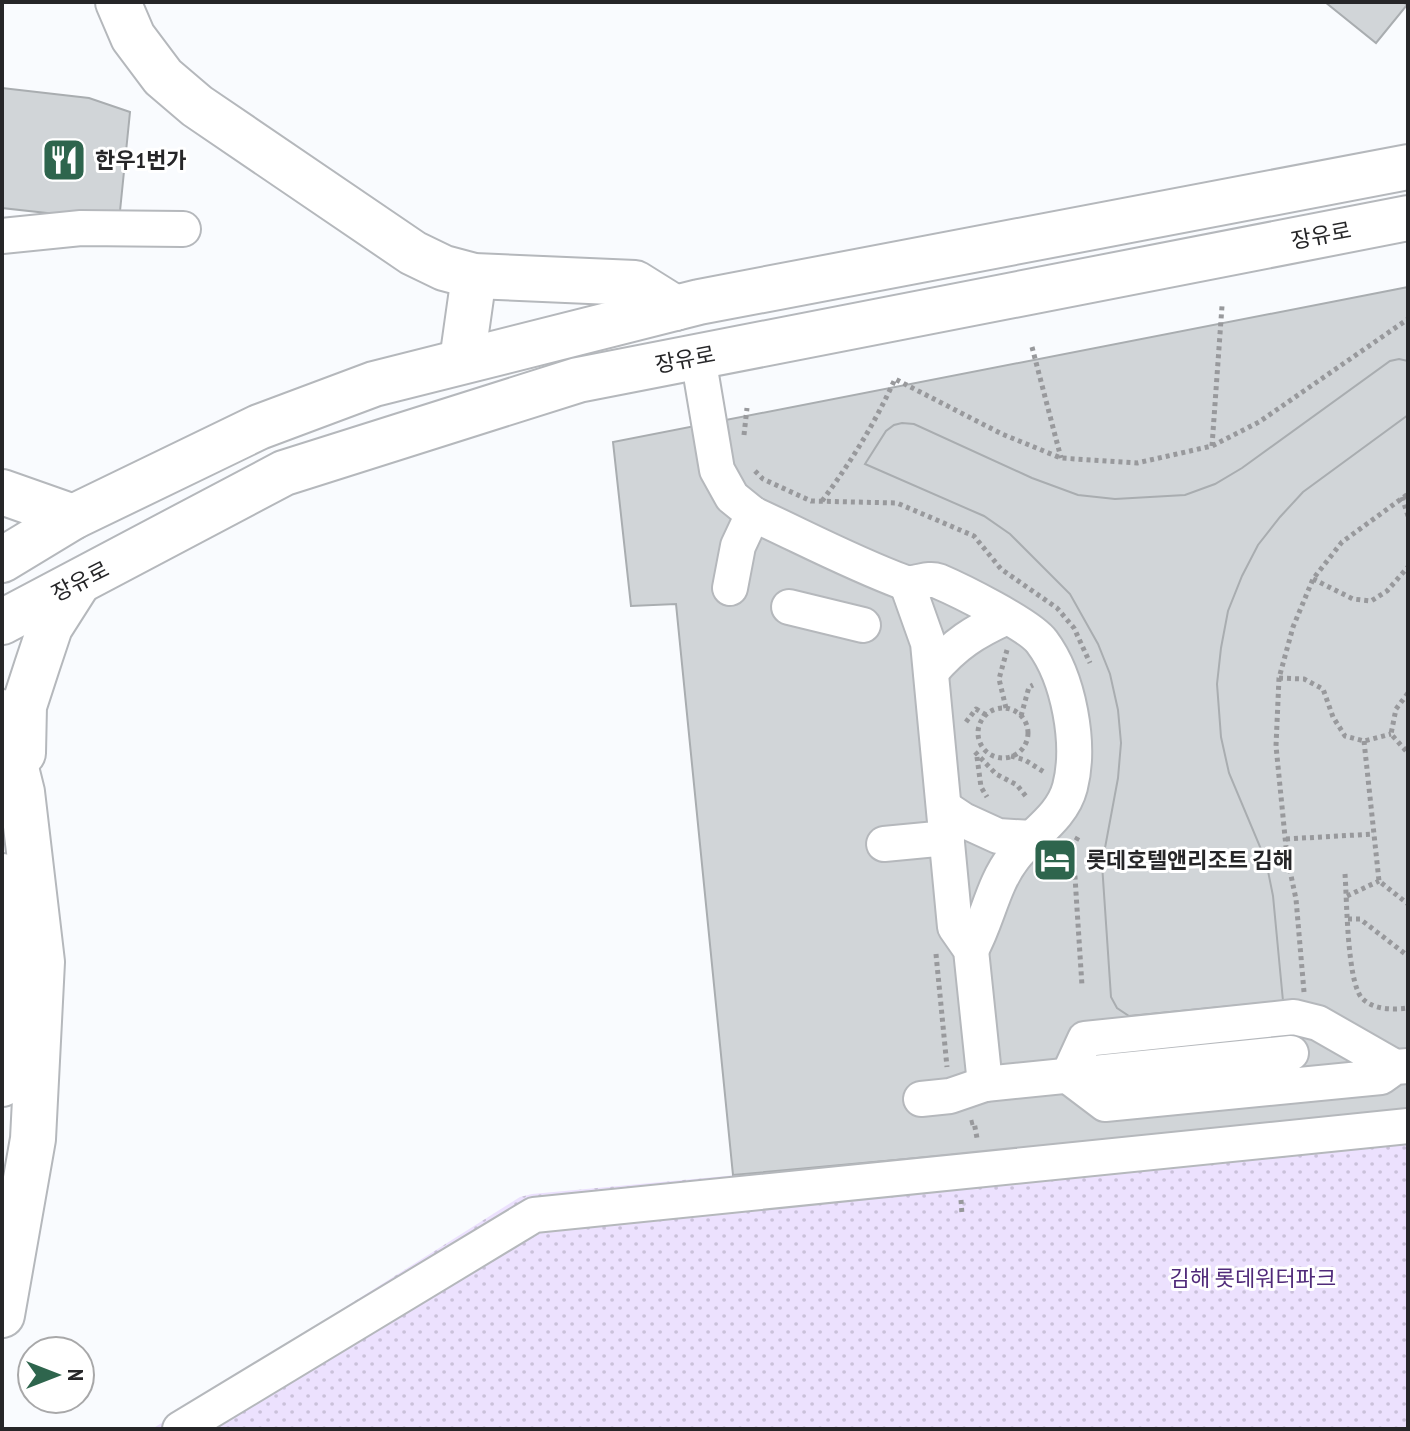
<svg xmlns="http://www.w3.org/2000/svg" width="1410" height="1431" font-family="'PT Sans Narrow','Noto Sans KR',sans-serif">
<style>
.park{fill:url(#park-dots)}
.building{fill:#d1d5d8;stroke:#a9adb0;stroke-width:2}
.lines{fill:none;stroke-linecap:round;stroke-linejoin:round}
.minor-casing{stroke:#b5b8bc;stroke-width:38}
.major-casing{stroke:#b5b8bc;stroke-width:48}
.highway-casing{stroke:#b5b8bc;stroke-width:48}
.path{stroke:#98999c;stroke-width:5;stroke-dasharray:4 4;stroke-linecap:butt}
.minor{stroke:#fff;stroke-width:34}
.major{stroke:#fff;stroke-width:44}
.highway{stroke:#fff;stroke-width:44}
.labels{text-anchor:middle;dominant-baseline:central;stroke-width:6;stroke-linejoin:round;paint-order:stroke}
.poi-label{font-size:22px;font-weight:bold;fill:#262628;stroke:#fff;text-anchor:start}
.street-label{font-size:22px;fill:#262628;stroke:#fff}
.park-label{font-size:22px;fill:#502a7a;stroke:#fff}
</style>
<defs>
<pattern id="park-dots" width="8" height="8" patternUnits="userSpaceOnUse" patternTransform="scale(2)"><rect width="8" height="8" fill="#ece1fe"/><path d="M2 2h.1M6 6h.1" fill="none" stroke="#cac1da" stroke-width="1.8" stroke-linecap="round"/></pattern>
</defs>
<rect width="100%" height="100%" fill="#f9fbfe"/>
<path class="park" d="M1408 1113V1429H152L520 1197 532 1194Z"/>
<g class="building">
<path d="M1325 2H1403L1407 5 1376 43Z"/>
<path d="M2 88 89 98 130 112 119 221 2 208Z"/>
<path d="M1408 287V1113L733 1175 676 604 631 606 613 442Z"/>
<path d="M1399 359 1408 361V415L1303 492 1280 517 1258 545 1242 576 1228 611 1221 648 1217 684 1221 737 1229 773 1266 861 1273 896 1283 1001 1129 1016 1117 1008 1111 997 1102 864 1118 778 1121 743 1118 710 1110 674 1098 644 1070 594 1010 534 984 516 865 464 886 431 894 425 902 423 914 424 1032 478 1078 495 1115 499 1185 495 1215 484 1242 468 1390 361Z"/>
</g>
<g class="lines">
<g class="minor-casing">
<g id="minor">
<path d="M2 236 81 228 183 229"/>
<path d="M698 357 717 470 732 497 753 514C803 537 852 563 903 582 914 586 927 577 938 581 959 590 1030 625 1042 642 1069 678 1081 744 1070 787 1062 818 1032 834 1014 857 992 885 988 920 971 950"/>
<path d="M907 584 928 643 955 927 971 950 985 1084 1291 1053"/>
<path d="M730 588 738 546 753 514"/>
<path d="M789 607 863 625"/>
<path d="M931 672C955 644 974 632 1007 617"/>
<path d="M945 808 963 820 998 836 1032 838"/>
<path d="M884 844 947 838"/>
<path d="M1395 1067 1318 1023 1294 1017 1085 1039 1068 1076 1105 1104 1381 1077 1395 1067 1408 1066"/>
<path d="M921 1099 950 1096 985 1084"/>
<path d="M180 1429 534 1215 1408 1126"/>
</g>
</g>
<g class="major-casing">
<g id="major">
<path d="M462 361 474 276"/>
<path d="M2 492 73 517"/>
<path d="M2 560 73 517 259 427 374 384 699 302 1408 167"/>
<path d="M2 622 284 473 578 380 1408 218"/>
<path d="M2 712 22 792 42 962 33 1139 2 1315"/>
<path d="M23 753 24 706 37 666 50 627 78 583"/>
<path d="M2 876 9 965 2 1084"/>
</g>
</g>
<g class="highway-casing">
<path id="highway" d="M118 2 133 37 163 77 197 106 413 253 444 268 474 276 635 283 675 308"/>
</g>
<g class="path">
<path d="M1032 347 1061 458"/>
<path d="M744 435 747 408"/>
<path d="M1212 446 1222 306"/>
<path d="M755 471 763 479 811 501 897 503 974 536 1001 569 1057 608 1074 628 1090 663"/>
<path d="M1402 497 1408 516"/>
<path d="M822 501C851 462 875 423 895 379L1002 434 1061 458 1137 463 1212 446 1259 422 1408 319"/>
<path d="M1313 579 1353 599 1371 601 1387 591 1408 567"/>
<path d="M1279 678 1304 679 1323 689 1333 717 1345 736 1364 741 1391 734"/>
<path d="M1408 693 1396 709 1391 734 1408 753"/>
<path d="M1006 708 999 679 1007 650"/>
<circle cx="1003" cy="733" r="25"/>
<path d="M1021 716 1029 687 1033 685"/>
<path d="M966 722 976 709 986 715"/>
<path d="M1364 741 1379 881 1408 904"/>
<path d="M975 752 996 774 1017 785 1028 799"/>
<path d="M1011 756 1025 760 1044 772"/>
<path d="M977 757 981 787 987 797"/>
<path d="M1078 837 1073 846 1082 986"/>
<path d="M1286 839 1374 834"/>
<path d="M1345 874C1347 901 1347 978 1361 997 1372 1010 1393 1010 1408 1008"/>
<path d="M1347 896 1379 881"/>
<path d="M1348 919H1360L1408 956"/>
<path d="M936 954 947 1067"/>
<path d="M1304 992 1296 899 1287 857 1276 746 1279 678 1293 627 1313 579 1342 542 1408 494"/>
<path d="M970 1123 974 1122 977 1138"/>
<path d="M961 1200 962 1215"/>
</g>
<use href="#minor" class="minor"/>
<use href="#major" class="major"/>
<use href="#highway" class="highway"/>
</g>
<defs>
<g id="restaurant-square" transform="scale(2.3)"><rect x="-9" y="-9" width="18" height="18" rx="4" fill="#2e654d" stroke="#fff"/><path d="M-5-6h1v4h1v-4h1v4h1v-4h1v5L-1.5 .5V6h-2V.5L-5-1ZM5-6V6H3V1.5H1.5Q1.5-4 5-6Z" fill="#fff"/></g>
<g id="hotel-square" transform="scale(2.3)"><rect x="-9" y="-9" width="18" height="18" rx="4" fill="#2e654d" stroke="#fff"/><path d="M-6-4.5h1.5V1H6V5H4.5V3h-9V5H-6ZM-4 0a1.8 1.8 0 1 1 3.6 0ZM.5 0V-2.5h3Q6-2.5 6 0Z" fill="#fff"/></g>
</defs>
<g fill-rule="evenodd">
<use href="#restaurant-square" x="64" y="160"/>
<use href="#hotel-square" x="1055" y="860"/>
</g>
<g class="labels">
<g class="poi-label">
<text x="95" y="160">한우1번가</text>
<text x="1086" y="860">롯데호텔앤리조트 김해</text>
</g>
<g class="street-label">
<text transform="translate(1321 235) rotate(-11)">장유로</text>
<text transform="translate(685 359) rotate(-11)">장유로</text>
<text transform="translate(80 581) rotate(-27)">장유로</text>
</g>
<g class="park-label">
<text x="1253" y="1278">김해 롯데워터파크</text>
</g>
</g>
<rect width="1410" height="1431" fill="none" stroke="#262628" stroke-width="8"/>
<g transform="translate(56 1375) rotate(90)"><circle r="38" fill="#ffffff" stroke="#a8a8a9" stroke-width="2"/>
<path d="M0-6L14 30L0 20L-14 30Z" fill="#2e654d"/>
<text y="-12" font-size="22" font-weight="bold" text-anchor="middle" fill="#262628">N</text>
</g>
</svg>
